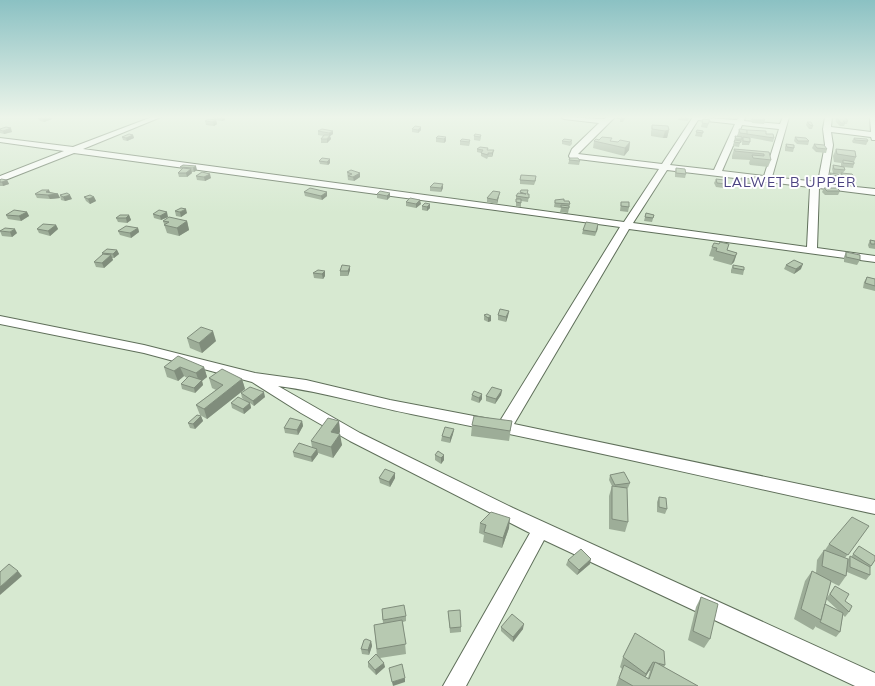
<svg xmlns="http://www.w3.org/2000/svg" width="875" height="686" font-family="Mulish,sans-serif">
<style>
.lines{fill:none;stroke-linecap:round;stroke-linejoin:round}
.street-casing{stroke:#5f6f5a;stroke-width:2}
.street{fill:#fff;fill-rule:evenodd}
.wall{fill:#9dad98;fill-rule:evenodd}
.shaded-wall{fill:#808d7c}
.building{fill:#b7c9b1;stroke:#808d7c}
.labels{text-anchor:middle;dominant-baseline:central;stroke-width:4;stroke-linejoin:round;paint-order:stroke}
.far-quarter-label{font-size:14px;letter-spacing:1px;fill:#4c4482;stroke:#fff}
</style>
<rect width="100%" height="100%" fill="#d7e9d1"/>
<g class="lines">
<g class="street-casing">
<path id="street" d="M152 117H161L83 149 624 222 659 169 570 158 569 156 572 149 599 123 564 119 561 117 604 119 607 117H615L578 154 662 164 693 117 737 120 739 117H745L744 121 780 124 783 117H789L772 177 818 182 825 145 823 129 825 117H832L831 127 871 132 870 117H875V140H872L871 137 831 132 833 145 827 184 875 189V195L819 188 817 248 875 256V262L629 229 514 424 875 500V514C722 481 569 445 416 415 370 406 324 392 278 386L360 433 513 508 875 673V686H855L544 540 466 686H443L530 533 350 441 301 413 252 382 144 353 0 324V316L144 345 255 373 306 380 390 400 500 421 620 227 74 153 0 182V176L64 151 0 142V138L73 147ZM698 120 735 124 714 170 670 165ZM742 125 779 129 764 176 722 171ZM667 170 810 187 807 247 633 223Z"/>
</g>
<use href="#street" class="street"/>
</g>
<g class="wall">
<path d="M213 117H225V120L222 121 216 120 217 124 214 126 206 125 205 121 214 120Z"/>
<path d="M616 117H626L623 122H620V119H616Z"/>
<path d="M679 117H689L688 121 678 120Z"/>
<path d="M706 117H713L712 119 707 118Z"/>
<path d="M729 117H739L738 119 728 118Z"/>
<path d="M752 117 765 120 764 124 752 123 751 120Z"/>
<path d="M835 117H845L848 121 847 124H845L844 126H840L836 122Z"/>
<path d="M855 117H869L868 118H856Z"/>
<path d="M38 118 52 119 44 122 40 121Z"/>
<path d="M703 119 710 120 707 128 701 127Z"/>
<path d="M807 122 813 126 812 129H809L806 125Z"/>
<path d="M652 125 669 130 667 138H663L651 136V132Z"/>
<path d="M421 127V130L418 133 412 132V129Z"/>
<path d="M0 129 12 132 4 134 0 133Z"/>
<path d="M739 129 766 134 774 138 773 142 746 137 750 142 749 145H742V141L741 143H740L739 147 733 146 735 136 737 137Z"/>
<path d="M697 130 703 131 702 137 695 136Z"/>
<path d="M318 131H333V134L330 136 331 139 327 143H321V139L324 136 318 135Z"/>
<path d="M133 135 134 138 127 141 123 140 122 137Z"/>
<path d="M481 135V138L480 141 474 140V136Z"/>
<path d="M446 137V141L444 143 436 142V138Z"/>
<path d="M795 137 809 141 808 145 797 144 794 141Z"/>
<path d="M854 138 868 141 866 145 853 143 852 141Z"/>
<path d="M470 140V143L469 146 460 145V141Z"/>
<path d="M572 140V144L570 146 562 144V141Z"/>
<path d="M594 141 618 142H630L629 150 624 156 593 148Z"/>
<path d="M786 144 794 148 793 152 785 151V147Z"/>
<path d="M814 144 827 149 826 153 816 152 812 148Z"/>
<path d="M477 149 488 150 493 154 492 157H488L487 159 481 156V153L477 152Z"/>
<path d="M734 149 769 152 771 160 768 167 750 165 749 163 750 160 732 159V156Z"/>
<path d="M836 149 856 157 854 162V164L853 168 844 167 845 170 843 173 856 178 854 182 843 181 839 177 841 174 833 173 832 169 833 165 841 166V163L834 162 833 156Z"/>
<path d="M322 158 330 163 328 165 320 164 319 161Z"/>
<path d="M570 158 580 161 579 165 568 164Z"/>
<path d="M183 165 197 170 194 172H191L192 173 187 177H179L178 173 181 170 180 167Z"/>
<path d="M676 168 686 174 685 178 675 177V172Z"/>
<path d="M347 172 360 173V177L354 181 348 180Z"/>
<path d="M830 173 839 176 837 180 829 179 828 177Z"/>
<path d="M196 176 211 178 205 181 197 180Z"/>
<path d="M753 177 765 183 763 187 754 185 753 188 744 187 739 182 741 178 752 180Z"/>
<path d="M716 179 726 184 724 188 716 187 714 183Z"/>
<path d="M0 180H7L9 184 3 186H0Z"/>
<path d="M520 180H536L534 185 520 184Z"/>
<path d="M443 184V188L441 192 430 191V187Z"/>
<path d="M824 188 840 191 838 195H825L822 192Z"/>
<path d="M521 190 527 194H529L528 202 521 201V207L516 206V196L520 193Z"/>
<path d="M50 192 58 194 60 198 50 199 37 198 35 194Z"/>
<path d="M304 192 327 196 322 200 305 196Z"/>
<path d="M390 193V197L387 200 377 198V194Z"/>
<path d="M60 195 72 199 65 201 61 200Z"/>
<path d="M499 196 497 204 487 202V198Z"/>
<path d="M84 197H94L96 201 90 204 86 201Z"/>
<path d="M555 200 564 201 570 204 568 213 560 212 561 208 554 207Z"/>
<path d="M406 202 421 204 416 208 406 206Z"/>
<path d="M621 202 629 207 628 212 620 211Z"/>
<path d="M425 203 430 208 427 211 422 210V206Z"/>
<path d="M175 211 187 213 181 217 176 216Z"/>
<path d="M27 212 29 216 21 221 8 219 6 215Z"/>
<path d="M646 213 654 215 652 222 644 221Z"/>
<path d="M153 214 168 217 161 220 154 218Z"/>
<path d="M129 215 131 220 127 223 118 222 116 218Z"/>
<path d="M163 221H187L189 230 179 236 167 233Z"/>
<path d="M598 224V229L595 236 582 234 583 230Z"/>
<path d="M56 225 58 229 50 236 39 233 37 229Z"/>
<path d="M138 228 139 232 131 238 120 235 118 231Z"/>
<path d="M0 231 17 233 12 237 2 236Z"/>
<path d="M870 240 875 241V249L869 248 868 245Z"/>
<path d="M712 247 727 250 737 253 734 262 731 265 713 260 714 257 709 256Z"/>
<path d="M117 250 119 254 114 258H112L113 260 104 268 96 267 94 262 103 255 102 253Z"/>
<path d="M846 252 860 260 857 265 844 262V257Z"/>
<path d="M733 265 744 270 743 275 731 273V270Z"/>
<path d="M786 265 801 269 794 274 784 269Z"/>
<path d="M350 270 348 276H340V271Z"/>
<path d="M325 271V276L323 279 314 278 313 273Z"/>
<path d="M867 277 875 279V291L863 288 864 282Z"/>
<path d="M509 311 508 316 506 322 498 320V315Z"/>
<path d="M484 315 491 316V321L488 322 484 320Z"/>
<path d="M187 338 216 341 202 353 190 348Z"/>
<path d="M164 367H204L207 377 202 381 203 385 195 393 182 389 181 384 187 378 184 376 178 381 167 377Z"/>
<path d="M209 378 242 379 245 389 207 419 200 415 196 405 216 390 212 388Z"/>
<path d="M502 390 501 395 495 404 486 401V396Z"/>
<path d="M241 393 265 397 254 406 250 403 251 408 244 414 232 408 231 403H249L242 398Z"/>
<path d="M472 395 482 399 479 403 471 400Z"/>
<path d="M201 416 203 421 195 429 190 428 188 423Z"/>
<path d="M302 421 303 426 298 435 285 433 284 428Z"/>
<path d="M339 421 340 432 338 434 342 445 333 458 318 453V454L312 462 294 457 293 452 312 447 311 441Z"/>
<path d="M512 421 509 441 471 436 472 425Z"/>
<path d="M454 429 453 434 450 443 441 441 442 436Z"/>
<path d="M435 455 444 460 441 464 435 460Z"/>
<path d="M395 473V478L390 487 380 483 379 478Z"/>
<path d="M610 475 630 483 628 488H627L628 522 625 532 609 529V496L612 486 609 480Z"/>
<path d="M659 497 667 509 665 514 657 512V502Z"/>
<path d="M480 523 509 528 502 548 483 542 484 535 479 533Z"/>
<path d="M869 526 845 558 848 559 850 556 851 557 859 546 875 560 870 568V575L866 580 847 572 846 576 839 586 831 582 826 599 835 586 845 601 849 612 845 617 843 615 840 632 836 637 816 627V626L813 630 794 619 805 581 812 571 816 573 817 560 824 550H825L829 544ZM826 599 839 611 825 604Z"/>
<path d="M568 560 590 564 577 575 566 565Z"/>
<path d="M701 597 710 639 704 648 688 640 696 607Z"/>
<path d="M382 609 406 616V621L403 622 406 654 380 658 385 667 376 675 368 667V662L377 656 374 625 383 624Z"/>
<path d="M448 611 461 627V632L450 633Z"/>
<path d="M501 627 523 629 513 642 501 631Z"/>
<path d="M635 633 665 665 664 667 698 686H616L622 669 620 667 623 657ZM649 671H650L648 678 645 677Z"/>
<path d="M371 641 372 646 369 655 362 654 361 649Z"/>
</g>
<g class="shaded-wall">
<path d="M49 117H51L52 119 44 122 43 119Z"/>
<path d="M223 117H225V120L222 121 221 118Z"/>
<path d="M216 120 217 124 214 126 213 122Z"/>
<path d="M421 127V130L418 133V130Z"/>
<path d="M11 128 12 132 4 134 3 131Z"/>
<path d="M669 130 667 138H663L665 131Z"/>
<path d="M333 131V134L330 136 331 139 327 143V139L329 136V133Z"/>
<path d="M133 135 134 138 127 141 126 138Z"/>
<path d="M446 137V141L444 143V139Z"/>
<path d="M630 142 629 150 624 156 625 148Z"/>
<path d="M494 150 493 154 492 157V153Z"/>
<path d="M330 159V163L328 165 327 162Z"/>
<path d="M196 166 197 170 194 172 193 168Z"/>
<path d="M191 169 192 173 187 177 186 173Z"/>
<path d="M360 173V177L354 181 353 177Z"/>
<path d="M210 174 211 178 205 181 204 177Z"/>
<path d="M7 180 9 184 3 186 2 182Z"/>
<path d="M443 184V188L441 192V188Z"/>
<path d="M49 190 51 194H58L60 198 50 199 46 192Z"/>
<path d="M327 192V196L322 200 321 196Z"/>
<path d="M500 192 497 204V200Z"/>
<path d="M390 193V197L387 200V196Z"/>
<path d="M70 195 72 199 65 201 63 197Z"/>
<path d="M94 197 96 201 90 204 88 199Z"/>
<path d="M420 200 421 204 416 208V204Z"/>
<path d="M430 204V208L427 211V207Z"/>
<path d="M186 209 187 213 181 217 180 212Z"/>
<path d="M27 212 29 216 21 221 19 216Z"/>
<path d="M167 212 168 217 161 220 160 216Z"/>
<path d="M129 215 131 220 127 223 126 218Z"/>
<path d="M187 221 189 230 179 236 177 228Z"/>
<path d="M56 225 58 229 50 236 48 231Z"/>
<path d="M138 228 139 232 131 238 130 233Z"/>
<path d="M15 229 17 233 12 237 10 232Z"/>
<path d="M117 250 119 254 114 258 113 254Z"/>
<path d="M737 253 734 262 731 265 735 256Z"/>
<path d="M111 255 113 260 104 268 102 263Z"/>
<path d="M803 264 801 269 794 274 796 269Z"/>
<path d="M350 266V270L348 276V271Z"/>
<path d="M325 271V276L323 279 322 274Z"/>
<path d="M509 311 508 316 506 322V317Z"/>
<path d="M491 316V321L488 322V318Z"/>
<path d="M213 331 216 341 202 353 199 343Z"/>
<path d="M180 367 184 376 178 381 174 371Z"/>
<path d="M204 367 207 377 202 381 203 385 195 393 194 388 199 382 196 373Z"/>
<path d="M242 379 245 389 207 419 204 409Z"/>
<path d="M502 390 501 395 495 404 496 399Z"/>
<path d="M264 392 265 397 254 406 253 401Z"/>
<path d="M482 394V399L479 403V398Z"/>
<path d="M250 403 251 408 244 414 243 409Z"/>
<path d="M201 416 203 421 195 429 193 424Z"/>
<path d="M302 421 303 426 298 435 297 430Z"/>
<path d="M339 421 340 432 333 442 331 432Z"/>
<path d="M454 429 453 434 450 443V438Z"/>
<path d="M340 434 342 445 333 458 331 447Z"/>
<path d="M317 449 318 454 312 462 311 457Z"/>
<path d="M444 455V460L441 464V458Z"/>
<path d="M395 473V478L390 487 389 482Z"/>
<path d="M510 518 509 528 502 548 503 538Z"/>
<path d="M591 559 590 564 577 575 579 570Z"/>
<path d="M18 571 22 576 0 595V587Z"/>
<path d="M524 624 523 629 513 642V637Z"/>
<path d="M371 641 372 646 369 655 368 650Z"/>
<path d="M653 662 649 671 642 683 646 674Z"/>
<path d="M384 663 385 667 376 675 375 670Z"/>
<path d="M405 678V682L393 686 392 682Z"/>
</g>
<g class="building">
<path d="M42 117H49L43 119 38 118Z"/>
<path d="M213 117H223L221 118Z"/>
<path d="M621 117H625L624 119 621 118Z"/>
<path d="M679 117H689V118Z"/>
<path d="M752 117H762L765 120H753Z"/>
<path d="M837 117H845L848 121H843L845 123H841L837 118Z"/>
<path d="M209 119 216 120 213 122 205 121Z"/>
<path d="M703 119 710 120 708 124 702 123Z"/>
<path d="M807 122H811L813 126 810 125Z"/>
<path d="M652 125 668 126 669 130 665 131 652 129Z"/>
<path d="M415 126 421 127 418 130 412 129Z"/>
<path d="M6 127 11 128 3 131 0 130V129Z"/>
<path d="M322 129 333 131 329 133 318 131Z"/>
<path d="M739 129 747 130 748 134 740 133Z"/>
<path d="M697 130 703 131V133L696 132Z"/>
<path d="M747 130 766 131V134H773L774 138 747 134Z"/>
<path d="M129 134 133 135 126 138 122 137Z"/>
<path d="M475 134 481 135 480 137 474 136Z"/>
<path d="M324 135H330L327 139H321Z"/>
<path d="M438 136 446 137 444 139 436 138Z"/>
<path d="M735 136 742 137V139H736Z"/>
<path d="M602 137 612 138 610 141 618 142 620 140 630 142 625 148 594 141 596 139 599 140Z"/>
<path d="M743 137 750 138V142L743 141Z"/>
<path d="M795 137 806 138 809 141H798Z"/>
<path d="M854 138 867 139 868 141 855 140Z"/>
<path d="M462 139 470 140 469 142 460 141Z"/>
<path d="M564 139 572 140 570 142 562 141Z"/>
<path d="M735 140 741 141 740 143 734 142Z"/>
<path d="M786 144 794 145V148L787 147Z"/>
<path d="M814 144 824 145 827 149 817 148Z"/>
<path d="M480 147 488 148 487 150H494L492 153H488V155L481 153 483 150 477 149Z"/>
<path d="M734 149 769 152 771 160 753 158 752 155 764 156V154L735 151Z"/>
<path d="M836 149 855 151 856 157 837 154Z"/>
<path d="M322 158 330 159 327 162 319 161Z"/>
<path d="M570 158H578L580 161 569 160Z"/>
<path d="M843 160 854 162V164L843 163Z"/>
<path d="M183 165 196 166 193 168 180 167Z"/>
<path d="M833 165 844 167 845 170 834 169Z"/>
<path d="M183 168 191 169 186 173H178Z"/>
<path d="M676 168 685 169 686 174 676 173Z"/>
<path d="M351 170 360 173 353 177 348 176 352 174 347 172Z"/>
<path d="M202 172 210 174 204 177 196 176Z"/>
<path d="M830 173 838 174 839 176 831 175Z"/>
<path d="M841 173 852 174 856 178H844Z"/>
<path d="M521 175 536 176 535 181 520 180Z"/>
<path d="M753 177H759L765 183 755 181Z"/>
<path d="M741 178 752 179 755 184 745 183Z"/>
<path d="M1 179 7 180 2 182H0V180Z"/>
<path d="M716 179 724 180 726 184 717 183Z"/>
<path d="M434 183 443 184 441 188 430 187Z"/>
<path d="M310 188 327 192 321 196 304 192Z"/>
<path d="M824 188H837L840 191H827Z"/>
<path d="M42 190H49L46 192 58 194 48 195 35 194Z"/>
<path d="M521 190H528L527 194H529V198L516 196 518 193 526 194 520 192Z"/>
<path d="M380 191 390 193 387 196 377 194Z"/>
<path d="M493 191 500 192 497 200 487 198Z"/>
<path d="M67 193 70 195 63 197 60 195Z"/>
<path d="M90 195 94 197 88 199 84 197Z"/>
<path d="M410 198 420 200 416 204 406 202Z"/>
<path d="M516 199H521V203L516 202Z"/>
<path d="M564 199V201H569L570 204 555 203V200Z"/>
<path d="M621 202H629V207L621 206Z"/>
<path d="M425 203 430 204 427 207 422 206Z"/>
<path d="M561 205 569 206V208L561 207Z"/>
<path d="M181 208 186 209 180 212 175 211Z"/>
<path d="M14 210 27 212 19 216 6 215Z"/>
<path d="M159 210 167 212 160 216 153 214Z"/>
<path d="M646 213 654 215 653 218 645 217Z"/>
<path d="M120 215H129L126 218H116Z"/>
<path d="M169 217 187 221 177 228 164 225 169 222 163 221Z"/>
<path d="M586 222 598 224 596 232 583 230Z"/>
<path d="M43 224 56 225 48 231 37 229Z"/>
<path d="M126 226 138 228 130 233 118 231Z"/>
<path d="M5 228 15 229 10 232 0 231Z"/>
<path d="M870 240 875 241V244H871Z"/>
<path d="M720 242 729 244 727 250 737 253 735 256 716 251 717 248 712 247 714 243 719 244Z"/>
<path d="M107 249 117 250 113 254 102 253Z"/>
<path d="M846 252 860 255V260L846 257Z"/>
<path d="M103 254 111 255 102 263 94 262Z"/>
<path d="M794 260 803 264 796 269 786 265Z"/>
<path d="M342 265 350 266 348 271H340Z"/>
<path d="M733 265 744 267V270L733 268Z"/>
<path d="M318 270 325 271 322 274 313 273Z"/>
<path d="M867 277 875 279V286L865 283Z"/>
<path d="M500 309 509 311 506 317 498 315Z"/>
<path d="M487 314 491 316 488 318 484 315Z"/>
<path d="M201 327 213 331 199 343 187 338Z"/>
<path d="M178 356 204 367 196 373 180 367 174 371 164 367Z"/>
<path d="M222 369 242 379 204 409 196 405 223 385 209 378Z"/>
<path d="M189 376 202 380 194 388 181 384Z"/>
<path d="M250 387 264 392 253 401 241 393Z"/>
<path d="M492 387 502 390 496 399 486 396Z"/>
<path d="M474 391 482 394 479 398 472 395Z"/>
<path d="M238 397 250 403 243 409 231 403Z"/>
<path d="M197 415 201 416 193 424 188 423Z"/>
<path d="M474 416 512 421 510 431 472 425Z"/>
<path d="M290 418 302 421 297 430 284 428Z"/>
<path d="M328 418 339 421 331 432 340 434 331 447 311 441Z"/>
<path d="M445 427 454 429 450 438 442 436Z"/>
<path d="M299 443 317 449 311 457 293 452Z"/>
<path d="M438 451 444 455 441 458 435 455Z"/>
<path d="M385 469 395 473 389 482 379 478Z"/>
<path d="M624 472 630 483 615 485 610 475Z"/>
<path d="M612 486 627 488 628 522 612 519Z"/>
<path d="M659 497 666 498 667 509 659 507Z"/>
<path d="M491 512 510 518 503 538 484 532 486 525 480 523Z"/>
<path d="M852 517 869 526 848 555 829 544Z"/>
<path d="M859 546 875 556V560L871 566 853 554Z"/>
<path d="M581 549 591 559 579 570 568 560Z"/>
<path d="M824 550 848 559 846 576 822 566Z"/>
<path d="M850 556 870 567V575L850 567Z"/>
<path d="M9 564 18 571 0 587V572Z"/>
<path d="M812 571 831 581 821 620 801 609Z"/>
<path d="M835 586 849 594 845 601 852 606 849 612 830 594Z"/>
<path d="M701 597 718 604 710 639 693 631Z"/>
<path d="M825 604 843 613 840 632 820 622 821 620Z"/>
<path d="M404 605 406 616 383 620 382 609Z"/>
<path d="M460 610 461 627 450 628 448 611Z"/>
<path d="M512 614 524 624 513 637 501 627Z"/>
<path d="M402 620 406 644 377 649 374 625Z"/>
<path d="M635 633 664 651 665 665 653 662 646 674 623 657Z"/>
<path d="M366 639 371 641 368 650 361 649 364 640Z"/>
<path d="M376 654 384 663 375 670 368 662Z"/>
<path d="M655 662 698 686H633L619 678 624 665 649 679Z"/>
<path d="M402 664 405 678 392 682 389 668Z"/>
</g>
<linearGradient id="sky" x2="0" y2="1"><stop stop-color="#8bc1c3"/><stop offset="0.55" stop-color="#edf5ea"/><stop offset="1" stop-color="#edf5ea" stop-opacity="0"/></linearGradient>
<rect width="875" height="213" fill="url(#sky)"/>
<g class="labels">
<g class="far-quarter-label">
<text x="790" y="182">LALWET B UPPER</text>
</g>
</g>
</svg>
